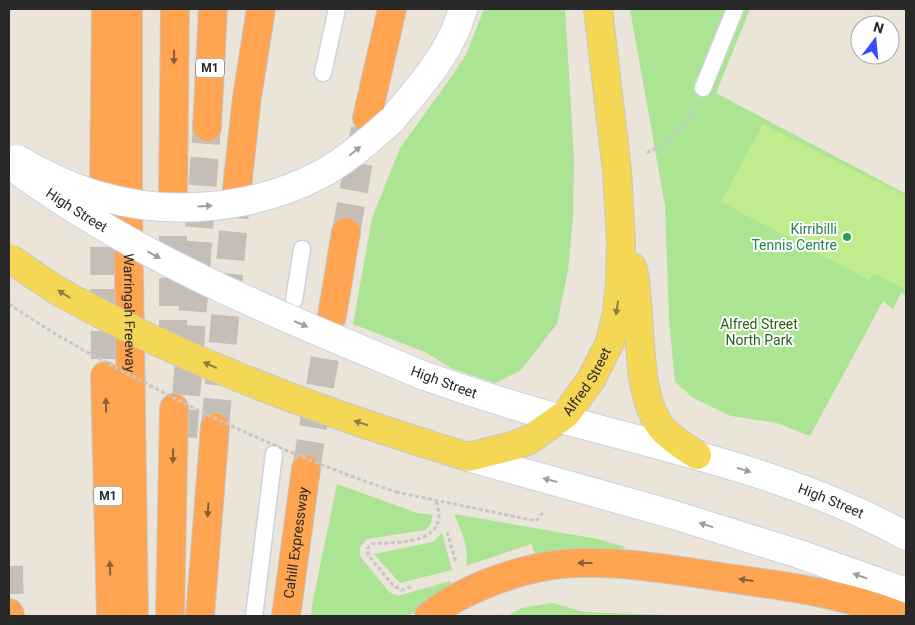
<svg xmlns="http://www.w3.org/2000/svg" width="915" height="625" font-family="Roboto,sans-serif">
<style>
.green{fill:#abe493}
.pitch{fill:#c0ec8e}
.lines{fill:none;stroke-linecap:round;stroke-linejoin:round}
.motorway-tunnel{stroke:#c4beb6;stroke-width:28;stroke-dasharray:28 14;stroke-linecap:butt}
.service-casing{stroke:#ced1e2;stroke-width:19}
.minor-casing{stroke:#ced1e2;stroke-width:30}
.secondary-casing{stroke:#ced1e2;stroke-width:30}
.primary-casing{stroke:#c7c7c7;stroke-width:30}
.motorway-casing{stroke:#c7c7c7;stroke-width:30}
.path{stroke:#c7c7c7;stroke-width:3;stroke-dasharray:4 2.5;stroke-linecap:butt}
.service{stroke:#fff;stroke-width:16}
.minor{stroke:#fff;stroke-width:28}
.secondary{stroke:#fff;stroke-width:28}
.primary{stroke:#f4d755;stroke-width:28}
.motorway{stroke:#ffa450;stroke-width:28}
.minor-bridge-casing{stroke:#ced1e2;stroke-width:30;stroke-linecap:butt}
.secondary-bridge-casing{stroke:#ced1e2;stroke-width:30;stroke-linecap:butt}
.primary-bridge-casing{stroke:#c7c7c7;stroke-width:30;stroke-linecap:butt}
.path-bridge{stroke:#c7c7c7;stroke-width:3;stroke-dasharray:4 2.5;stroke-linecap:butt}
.minor-bridge{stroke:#fff;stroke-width:28}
.secondary-bridge{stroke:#fff;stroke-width:28}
.primary-bridge{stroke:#f4d755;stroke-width:28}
.oneway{fill:#89603a}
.oneway2{fill:#9e9e9e}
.oneway3{fill:#8e803e}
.leisure-dot{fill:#2e9e5b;stroke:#fff;stroke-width:2}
.labels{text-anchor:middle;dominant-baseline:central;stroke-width:4;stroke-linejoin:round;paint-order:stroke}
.shield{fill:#fff;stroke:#686868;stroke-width:1}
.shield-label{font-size:12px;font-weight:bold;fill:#282828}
.street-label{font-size:14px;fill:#282828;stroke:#fff}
.leisure-label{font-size:14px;fill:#27864d;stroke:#fff;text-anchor:end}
.park-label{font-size:14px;fill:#246617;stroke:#fff}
</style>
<rect width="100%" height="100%" fill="#ebe4d9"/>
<g class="green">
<path d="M484 9H565L574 158 573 219 568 270 557 324 521 370 495 383 451 368 427 353 353 324 372 218 400 148 442 90 466 55Z"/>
<path d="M630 9H750L716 93 906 194V295L901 293 893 309 883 301 810 436 777 423 731 416 693 398 675 382 669 319 665 206Z"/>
<path d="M337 484 417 513 433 515 430 525 425 530 367 539 360 547V556L389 592 398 596 450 581 452 586 408 616H311L313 600Z"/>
<path d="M454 514 598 539 625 547 621 556 539 562 531 544 466 566C469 545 462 533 454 514Z"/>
<path d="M442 533 452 570 400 583 374 554 433 542Z"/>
<path d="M552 603 584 612 688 616H507L522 608Z"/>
</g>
<path class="pitch" d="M763 124 906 196V290L874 273 869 280 721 202Z"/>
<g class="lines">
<g class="motorway-tunnel">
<path d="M173 194V345"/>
<path d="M104 205 105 376"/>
<path d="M346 232 365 129"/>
<path d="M215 427 237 188"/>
<path d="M183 437 207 127"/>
<path d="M306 469 332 316"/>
<path d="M9 566 10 616"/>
</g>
<g class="service-casing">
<g id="service">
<path d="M323 73 337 9"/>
<path d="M703 88 735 9"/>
<path d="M294 300 302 249"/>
<path d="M254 616 274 454"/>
</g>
</g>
<g class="minor-casing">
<path id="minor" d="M391 121C419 87 451 53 463 9"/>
</g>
<g class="secondary-casing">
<g id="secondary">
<path id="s1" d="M422 375C484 397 546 416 610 432 711 459 815 485 906 536"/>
<path d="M468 457 671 514 799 554 906 592"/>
</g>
</g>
<g class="primary-casing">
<g id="primary">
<path d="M632 267C636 277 636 290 637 301 641 338 638 397 661 427 671 439 685 447 697 455"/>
<path id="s2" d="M408 438 468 457 512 446 529 440 566 414 592 378 610 342 617 313 620 282 621 242 617 171 598 9"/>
</g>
</g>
<g class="motorway-casing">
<g id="motorway">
<path id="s3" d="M128 9V210L134 616"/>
<path d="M367 118 392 9"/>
<path d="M207 127 213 9"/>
<path d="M104 185 106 9"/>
<path d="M237 188 247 97 261 9"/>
<path d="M173 194 175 9"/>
<path d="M332 316 346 232"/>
<path d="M105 376 111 616"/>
<path d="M9 613 10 616"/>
<path d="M170 616 174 408"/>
<path d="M200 616 215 427"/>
<path id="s4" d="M286 616 306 469"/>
<path d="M429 616C461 590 513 571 554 565 600 558 662 568 708 575 774 585 837 591 900 616"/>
</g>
</g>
<g class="path">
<path d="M647 153 672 139 694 112"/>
<path d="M396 492 536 521 544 511"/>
<path d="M447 532 456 562"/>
<path d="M411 587 401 590 393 585 368 555 367 549 372 544C392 542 437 545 439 517 439 512 437 506 437 502"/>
<path d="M502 616H503"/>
</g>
<use href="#service" class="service"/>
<use href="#minor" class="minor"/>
<use href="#secondary" class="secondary"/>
<use href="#primary" class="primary"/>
<use href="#motorway" class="motorway"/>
<g class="minor-bridge-casing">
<path id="minor-bridge" d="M17 159C43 174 71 188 100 196 171 217 256 209 321 174 347 160 369 140 391 121"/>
</g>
<g class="secondary-bridge-casing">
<g id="secondary-bridge">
<path id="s5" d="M9 164C134 258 279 315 422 375"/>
</g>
</g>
<g class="primary-bridge-casing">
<path id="primary-bridge" d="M9 258C29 271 48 286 69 297 177 356 291 401 408 438"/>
</g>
<path class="path-bridge" d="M9 304C51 333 95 357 141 381 223 424 307 462 396 492"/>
<use href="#minor-bridge" class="minor-bridge"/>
<use href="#secondary-bridge" class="secondary-bridge"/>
<use href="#primary-bridge" class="primary-bridge"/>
</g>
<defs><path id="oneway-solid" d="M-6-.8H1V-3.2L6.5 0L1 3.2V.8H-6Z" transform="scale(1.25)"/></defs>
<g class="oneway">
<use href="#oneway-solid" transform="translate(174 57) rotate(91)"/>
<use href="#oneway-solid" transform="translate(106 405) rotate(-91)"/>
<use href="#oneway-solid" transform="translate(173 456) rotate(91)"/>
<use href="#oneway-solid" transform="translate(208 510) rotate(94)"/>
<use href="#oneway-solid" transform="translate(585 563) rotate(180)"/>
<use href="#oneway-solid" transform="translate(110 568) rotate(-92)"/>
<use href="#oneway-solid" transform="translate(746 580) rotate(-172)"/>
</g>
<g class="oneway2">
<use href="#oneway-solid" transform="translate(355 151) rotate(-39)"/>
<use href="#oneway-solid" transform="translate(205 206) rotate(-4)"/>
<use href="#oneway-solid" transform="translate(154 255) rotate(28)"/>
<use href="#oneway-solid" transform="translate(301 324) rotate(23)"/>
<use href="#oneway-solid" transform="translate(744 470) rotate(18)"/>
<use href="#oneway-solid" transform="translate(550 480) rotate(-165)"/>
<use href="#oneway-solid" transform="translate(706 525) rotate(-163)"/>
<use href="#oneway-solid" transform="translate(860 576) rotate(-161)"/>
</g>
<g class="oneway3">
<use href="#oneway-solid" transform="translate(64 294) rotate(-148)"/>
<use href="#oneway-solid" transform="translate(617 308) rotate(98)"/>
<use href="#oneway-solid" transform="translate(210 365) rotate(-156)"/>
<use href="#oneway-solid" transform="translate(361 423) rotate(-162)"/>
</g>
<circle class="leisure-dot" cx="847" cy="237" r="5"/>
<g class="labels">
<g class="shield">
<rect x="196" y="58.5" width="28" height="19" rx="4"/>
<rect x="94" y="486.5" width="28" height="19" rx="4"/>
</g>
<g class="shield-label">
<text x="210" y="68">M1</text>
<text x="108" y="496">M1</text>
</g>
<g class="street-label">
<text stroke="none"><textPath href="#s5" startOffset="82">High Street</textPath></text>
<text stroke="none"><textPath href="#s3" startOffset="304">Warringah Freeway</textPath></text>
<text stroke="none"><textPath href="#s2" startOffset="210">Alfred Street</textPath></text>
<text transform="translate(444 382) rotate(20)">High Street</text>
<text stroke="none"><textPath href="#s1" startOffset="428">High Street</textPath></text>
<text stroke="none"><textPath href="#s4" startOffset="74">Cahill Expressway</textPath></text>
</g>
<g class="leisure-label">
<text x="837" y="229">Kirribilli<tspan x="837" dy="16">Tennis Centre</tspan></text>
</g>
<g class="park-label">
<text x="759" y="324">Alfred Street<tspan x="759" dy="16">North Park</tspan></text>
</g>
</g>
<rect width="915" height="625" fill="none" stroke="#282828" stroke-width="20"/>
<g transform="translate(875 40) rotate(16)"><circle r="24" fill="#ffffff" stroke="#a9a9a9"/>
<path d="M0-4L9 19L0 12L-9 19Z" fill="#334fff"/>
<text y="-8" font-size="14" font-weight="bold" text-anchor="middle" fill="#282828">N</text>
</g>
</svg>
